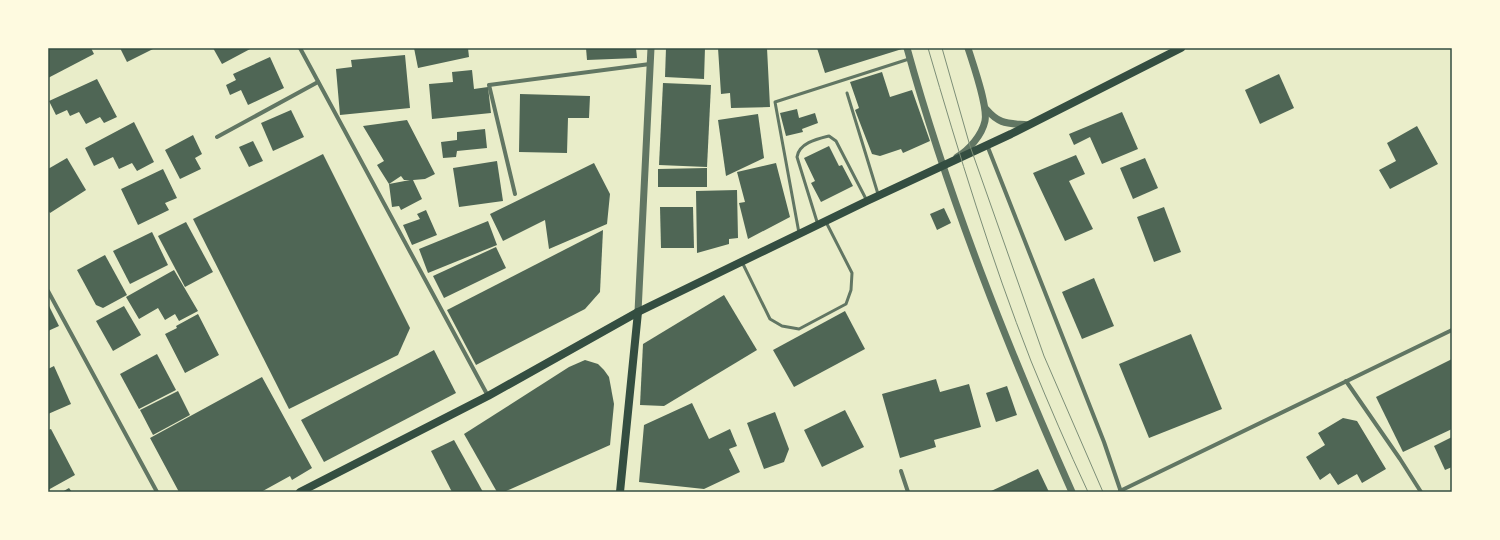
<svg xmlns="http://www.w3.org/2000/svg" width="1500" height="540" font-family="'Varela Round',sans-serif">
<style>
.building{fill:#4f6655;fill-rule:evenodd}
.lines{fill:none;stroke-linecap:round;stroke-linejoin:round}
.service{stroke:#617663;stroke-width:3}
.minor{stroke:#617663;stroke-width:4}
.tertiary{stroke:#617663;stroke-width:7}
.secondary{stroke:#344e41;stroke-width:8}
.tram{stroke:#7c8e77;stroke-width:1}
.neatline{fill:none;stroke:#344e41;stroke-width:1.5}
</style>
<rect width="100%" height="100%" fill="#e9edc9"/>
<g class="building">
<path d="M48 48H91L94 54 48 78Z"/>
<path d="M120 48H155L127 62Z"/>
<path d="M213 48H252L222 64Z"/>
<path d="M414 48H468L469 57 418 68Z"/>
<path d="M586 48H636L637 58 587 60Z"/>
<path d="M666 48H705L704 79 665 77Z"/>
<path d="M718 48H767L770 107 731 108 730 93 721 94Z"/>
<path d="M817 48H901L902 49 825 73Z"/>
<path d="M405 55 410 108 340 115 336 69 352 67 351 60Z"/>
<path d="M270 57 284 88 248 105 241 90 230 95 226 85 236 80 233 74Z"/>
<path d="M472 70 474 89 488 87 491 113 432 119 429 84 453 82 452 72Z"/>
<path d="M882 72 890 97 912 90 930 141 903 153 901 149 880 156 872 154 855 110 859 108 850 82Z"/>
<path d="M1279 74 1294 108 1260 124 1245 90Z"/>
<path d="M97 79 117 117 104 123 100 117 86 124 79 112 70 116 67 110 56 115 49 101Z"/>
<path d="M663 83 711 85 707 167 659 165Z"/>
<path d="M520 94 590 96 589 118H568L567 153 519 152Z"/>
<path d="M797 109 799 118 815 113 818 123 802 129 803 132 786 136 780 113Z"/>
<path d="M291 110 304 137 273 151 261 123Z"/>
<path d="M1122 112 1138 149 1102 164 1090 137 1074 145 1069 134Z"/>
<path d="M758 114 764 158 726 176 718 120Z"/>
<path d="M407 120 435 174 425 179 413 180 422 199 401 210 399 206 392 207 389 184 377 165 384 161 363 126ZM401 176 404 180H410L389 184Z"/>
<path d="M134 122 154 162 137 171 132 163 119 169 113 157 94 166 85 148Z"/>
<path d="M1417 126 1438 164 1390 189 1379 170 1396 161 1387 143Z"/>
<path d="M485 129 487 148 457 151 456 157 443 158 441 142 457 140V132Z"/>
<path d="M193 135 202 154 195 158 201 169 180 179 165 150Z"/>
<path d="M253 141 263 161 249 167 239 147Z"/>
<path d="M829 146 839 166 842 165 853 186 821 202 811 183 815 181 804 158Z"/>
<path d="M323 154 410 328 398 355 289 409 193 219Z"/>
<path d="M1076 155 1085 174 1069 181 1093 229 1065 241 1033 173Z"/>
<path d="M67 158 86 190 50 213 48 210V169Z"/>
<path d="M1145 158 1158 188 1133 199 1120 168Z"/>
<path d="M497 161 503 201 459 207 453 168Z"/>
<path d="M594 163 610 194 607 224 549 249 545 220 503 241 490 214Z"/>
<path d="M776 163 790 217 748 239 739 203 745 202 737 172Z"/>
<path d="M707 168V187H658V169Z"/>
<path d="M163 169 177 198 165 203 169 210 138 225 121 189Z"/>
<path d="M737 190 738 238 729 239V244L697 253 696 191Z"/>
<path d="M660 207H693L694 248H661Z"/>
<path d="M1164 207 1181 252 1154 262 1137 217Z"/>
<path d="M944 208 951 223 937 230 930 214Z"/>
<path d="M426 210 437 235 412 245 403 225 420 219 417 214Z"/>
<path d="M488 221 497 245 428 273 419 249Z"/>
<path d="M186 222 213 272 185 287 158 236Z"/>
<path d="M603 230 600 292 585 309 476 365 447 310Z"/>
<path d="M152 232 168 265 130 284 113 251Z"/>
<path d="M496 247 506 268 444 298 433 276Z"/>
<path d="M105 255 127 295 103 308 96 305 77 270Z"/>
<path d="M174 270 198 311 179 321 175 314 165 320 158 308 139 319 126 297Z"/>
<path d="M1094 278 1114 326 1082 339 1062 292Z"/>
<path d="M724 295 757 350 664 406 640 405 643 344Z"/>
<path d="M48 304 59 326 48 331Z"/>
<path d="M124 306 141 335 113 351 96 321Z"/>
<path d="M845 311 865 349 794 387 773 350Z"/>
<path d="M198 314 219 355 185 373 165 334 177 328 176 326Z"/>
<path d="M1191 334 1222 409 1149 438 1119 364Z"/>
<path d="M434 350 456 393 324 462 301 420Z"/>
<path d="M157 354 176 390 139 409 120 374Z"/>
<path d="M1452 359V429L1403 452 1376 397Z"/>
<path d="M585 360 598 364 604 370 609 377 614 404 610 445 504 492H497L464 434 569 367Z"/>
<path d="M54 366 71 404 48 414V369Z"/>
<path d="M262 377 312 468 292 480 290 476 261 492H179L150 438Z"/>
<path d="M936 379 940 392 969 384 981 427 934 440 936 447 900 458 882 394Z"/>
<path d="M1007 386 1017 415 996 422 986 393Z"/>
<path d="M178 391 190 415 153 435 140 410Z"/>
<path d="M692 403 709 439 730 429 737 446 729 449 740 472 704 489 639 482 644 425Z"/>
<path d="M845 410 864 447 822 467 804 430Z"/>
<path d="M775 412 789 449 784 462 764 469 747 423Z"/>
<path d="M1343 418 1357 421 1386 469 1362 483 1357 474 1338 485 1330 473 1320 480 1306 457 1325 445 1318 433Z"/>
<path d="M51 429 75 475 48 490V430Z"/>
<path d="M1452 437V467L1445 470 1434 446Z"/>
<path d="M454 440 483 492H452L431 451Z"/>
<path d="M1038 469 1049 492H989Z"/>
<path d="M69 488 72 492H62Z"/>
</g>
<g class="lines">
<g class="service">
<path d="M847 93 878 194"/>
<path d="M818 225 797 157C799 143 817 139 829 136L836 141 866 199"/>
<path d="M799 233 775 102 909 59"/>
<path d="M742 262 770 319 782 326 799 329 846 304 851 290 852 273 826 222"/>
</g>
<g class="minor">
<path d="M300 48 488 396"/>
<path d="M217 137 318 82"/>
<path d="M987 145 1104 442 1121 492"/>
<path d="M515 194 489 85 650 64"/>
<path d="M48 291 157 492"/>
<path d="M1346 381 1400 459 1421 492"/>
<path d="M901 471 908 492"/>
<path d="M1120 491 1452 330"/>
</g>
<g class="tertiary">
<path d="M907 48C949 200 1008 348 1072 492"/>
<path d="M986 109C1000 125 1007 123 1028 125"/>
<path d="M957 157C969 150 982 135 985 121 988 106 973 64 968 48"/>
<path d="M638 312 651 48"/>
</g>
<g class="secondary">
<path d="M300 492 488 396 638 312 867 201 1011 134 1181 48"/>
<path d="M620 492 638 312"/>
</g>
<g class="tram">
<path d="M928 48C959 154 991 259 1031 361 1049 405 1068 449 1088 492"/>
<path d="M942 48 970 146 1044 356 1103 492"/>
</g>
</g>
<rect width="1500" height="540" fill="none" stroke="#fefae0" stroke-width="98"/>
<rect x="49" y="49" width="1402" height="442" class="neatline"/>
</svg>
